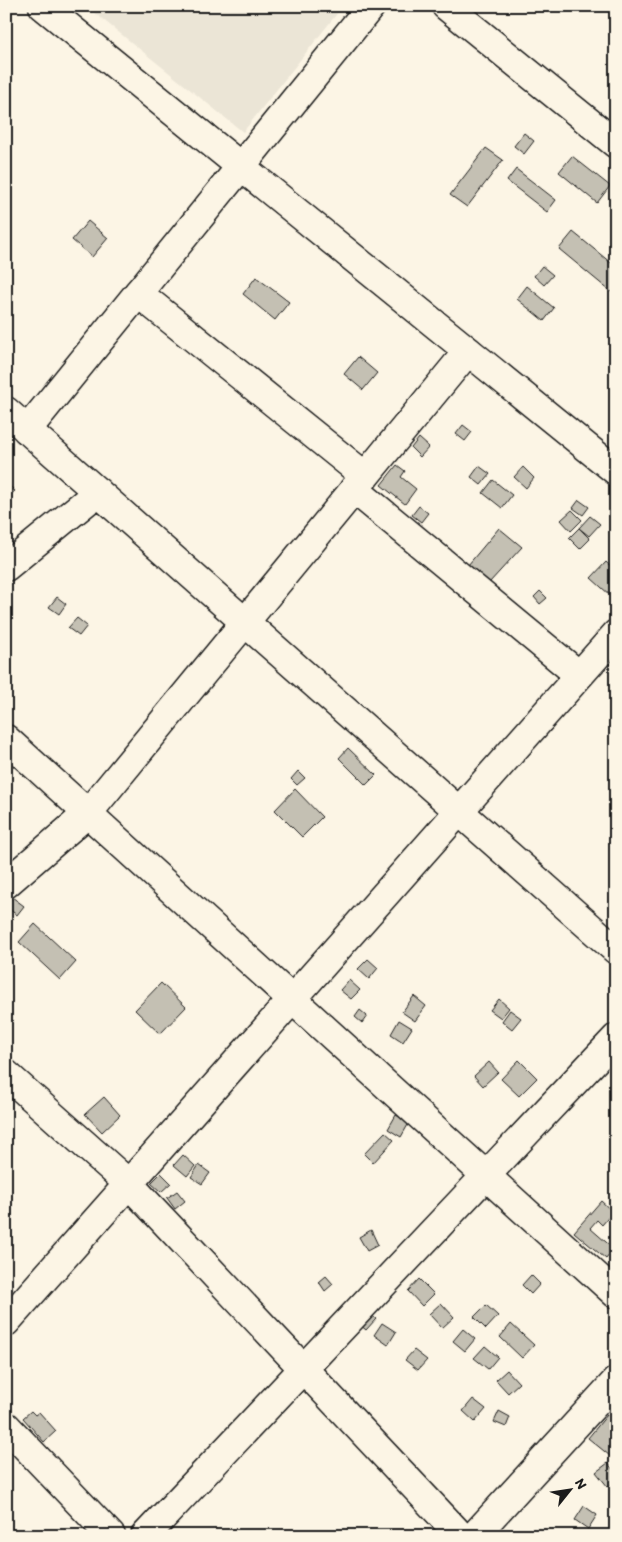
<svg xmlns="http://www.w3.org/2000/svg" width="622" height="1542" font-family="Itim,sans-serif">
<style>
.built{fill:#ebe5d6}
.building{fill:#c4c0b3;stroke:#1c1c1c}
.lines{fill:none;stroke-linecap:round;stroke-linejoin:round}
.minor-casing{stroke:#1c1c1c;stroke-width:31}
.minor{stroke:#fcf5e5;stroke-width:28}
</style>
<rect width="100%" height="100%" fill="#fcf5e5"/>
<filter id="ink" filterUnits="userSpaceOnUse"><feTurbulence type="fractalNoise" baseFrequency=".02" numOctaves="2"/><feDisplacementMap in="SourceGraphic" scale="10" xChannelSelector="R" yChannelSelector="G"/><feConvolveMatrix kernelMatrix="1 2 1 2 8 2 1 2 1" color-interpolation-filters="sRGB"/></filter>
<g filter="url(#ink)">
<path class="built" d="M86 6H343L243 132Z"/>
<g class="building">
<path d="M524 133 534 141 524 154 514 146Z"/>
<path d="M486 148 503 160 467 207 450 195Z"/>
<path d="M572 156 610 186 597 203 559 172Z"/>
<path d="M516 169 556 200 547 212 507 181Z"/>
<path d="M88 221 108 238 92 257 72 240Z"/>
<path d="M573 232 616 267V296L559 249Z"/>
<path d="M542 266 553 275 544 285 534 276Z"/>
<path d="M256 277 289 302 275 320 243 294Z"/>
<path d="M527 286 554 308 544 321 517 299Z"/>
<path d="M358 357 377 373 363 390 344 374Z"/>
<path d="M463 425 472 432 465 441 456 434Z"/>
<path d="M419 438 429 447 420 457 411 448Z"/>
<path d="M397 465 405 471 401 477 416 489 405 504 381 485Z"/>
<path d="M479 466 490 474 481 485 471 477Z"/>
<path d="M523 467 534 478 526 488 514 477Z"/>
<path d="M493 480 512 495 502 508 483 493Z"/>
<path d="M6 482 15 491 6 498Z"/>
<path d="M579 500 589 507 583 515 573 508Z"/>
<path d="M419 506 428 513 421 522 412 515Z"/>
<path d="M572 510 582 520 571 531 561 520Z"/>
<path d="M590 516 600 524 589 536 579 528Z"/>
<path d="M499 528 522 547 489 583 468 565Z"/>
<path d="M579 528 590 539 580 549 569 538Z"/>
<path d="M606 562 616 571V591L611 596 591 578Z"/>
<path d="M540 591 547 598 540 604 534 597Z"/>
<path d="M57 597 66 604 59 614 49 607Z"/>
<path d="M77 618 87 626 79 636 68 628Z"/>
<path d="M348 748 376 775 366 785 339 758Z"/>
<path d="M298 771 305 778 297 785 291 779Z"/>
<path d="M295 789 322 817 302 837 275 810Z"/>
<path d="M12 897 24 906 17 915 6 907Z"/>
<path d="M35 924 76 962 60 980 19 942Z"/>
<path d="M368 959 378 968 369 979 358 969Z"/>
<path d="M349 980 360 990 351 999 340 990Z"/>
<path d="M161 983 186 1007 160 1034 135 1010Z"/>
<path d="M414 996 426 1006 415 1021 402 1012Z"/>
<path d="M499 999 509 1008 501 1018 490 1010Z"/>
<path d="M360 1010 367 1016 362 1023 355 1017Z"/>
<path d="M510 1010 521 1018 512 1029 502 1021Z"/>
<path d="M399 1020 412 1028 403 1042 391 1034Z"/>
<path d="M519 1060 537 1078 519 1096 501 1079Z"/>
<path d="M489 1062 498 1072 483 1086 474 1076Z"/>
<path d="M104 1097 120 1115 102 1132 85 1114Z"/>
<path d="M396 1115 409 1123 401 1137 388 1129Z"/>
<path d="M385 1132 394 1140 373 1163 364 1154Z"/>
<path d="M183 1155 195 1166 187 1176 174 1165Z"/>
<path d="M199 1165 210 1173 202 1184 191 1177Z"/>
<path d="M161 1173 171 1183 161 1192 151 1183Z"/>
<path d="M177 1191 185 1201 175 1209 167 1198Z"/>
<path d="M601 1201 613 1212 602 1225 597 1220 590 1228 614 1249 606 1259 574 1232Z"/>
<path d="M371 1230 378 1245 367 1251 359 1237Z"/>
<path d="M531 1275 540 1284 531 1294 522 1285Z"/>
<path d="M326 1276 333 1284 325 1291 319 1282Z"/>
<path d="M419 1279 434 1294 422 1306 408 1291Z"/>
<path d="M441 1303 454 1317 442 1328 429 1314Z"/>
<path d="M486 1305 498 1316 486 1329 474 1317Z"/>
<path d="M362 1307 376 1319 366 1330 352 1318Z"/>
<path d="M382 1323 396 1332 388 1345 374 1335Z"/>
<path d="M511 1324 534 1345 522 1358 500 1337Z"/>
<path d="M463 1329 475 1339 465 1351 453 1341Z"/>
<path d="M485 1346 498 1357 488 1369 474 1358Z"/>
<path d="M414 1350 427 1360 418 1370 405 1360Z"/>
<path d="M507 1370 519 1383 508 1393 496 1380Z"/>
<path d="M473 1399 486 1409 475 1422 463 1411Z"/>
<path d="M31 1411 35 1415 39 1412 56 1431 44 1442 23 1418Z"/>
<path d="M499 1411 510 1417 506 1427 494 1422Z"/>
<path d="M607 1415 616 1422 615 1460 588 1438Z"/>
<path d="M608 1463 616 1474V1481L608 1487 596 1472Z"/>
<path d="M584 1506 597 1515 588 1529 575 1520Z"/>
</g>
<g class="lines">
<g class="minor-casing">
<g id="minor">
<path d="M43 6 616 471"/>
<path d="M446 6 616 144"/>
<path d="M138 293 365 476"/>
<path d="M6 411 616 950"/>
<path d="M27 430 371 6"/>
<path d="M354 489 579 675"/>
<path d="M6 567 98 492"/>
<path d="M6 739 616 1294"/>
<path d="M6 884 88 813 468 351"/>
<path d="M6 1074 129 1184 461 1536"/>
<path d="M6 1322 616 634"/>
<path d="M6 1426 111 1536"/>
<path d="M145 1536 616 1038"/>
<path d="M474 1536 616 1381"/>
</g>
</g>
<use href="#minor" class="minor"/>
</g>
</g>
<rect width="622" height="1542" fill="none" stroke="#fcf5e5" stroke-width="25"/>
<rect x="12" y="12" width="597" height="1517" fill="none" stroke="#1c1c1c" stroke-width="2" filter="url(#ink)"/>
<g transform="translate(570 1490) rotate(60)" stroke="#fcf5e5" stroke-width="4" paint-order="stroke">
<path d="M0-4L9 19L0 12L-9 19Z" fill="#1c1c1c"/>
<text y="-8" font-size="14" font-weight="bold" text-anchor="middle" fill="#1c1c1c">N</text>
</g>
</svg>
